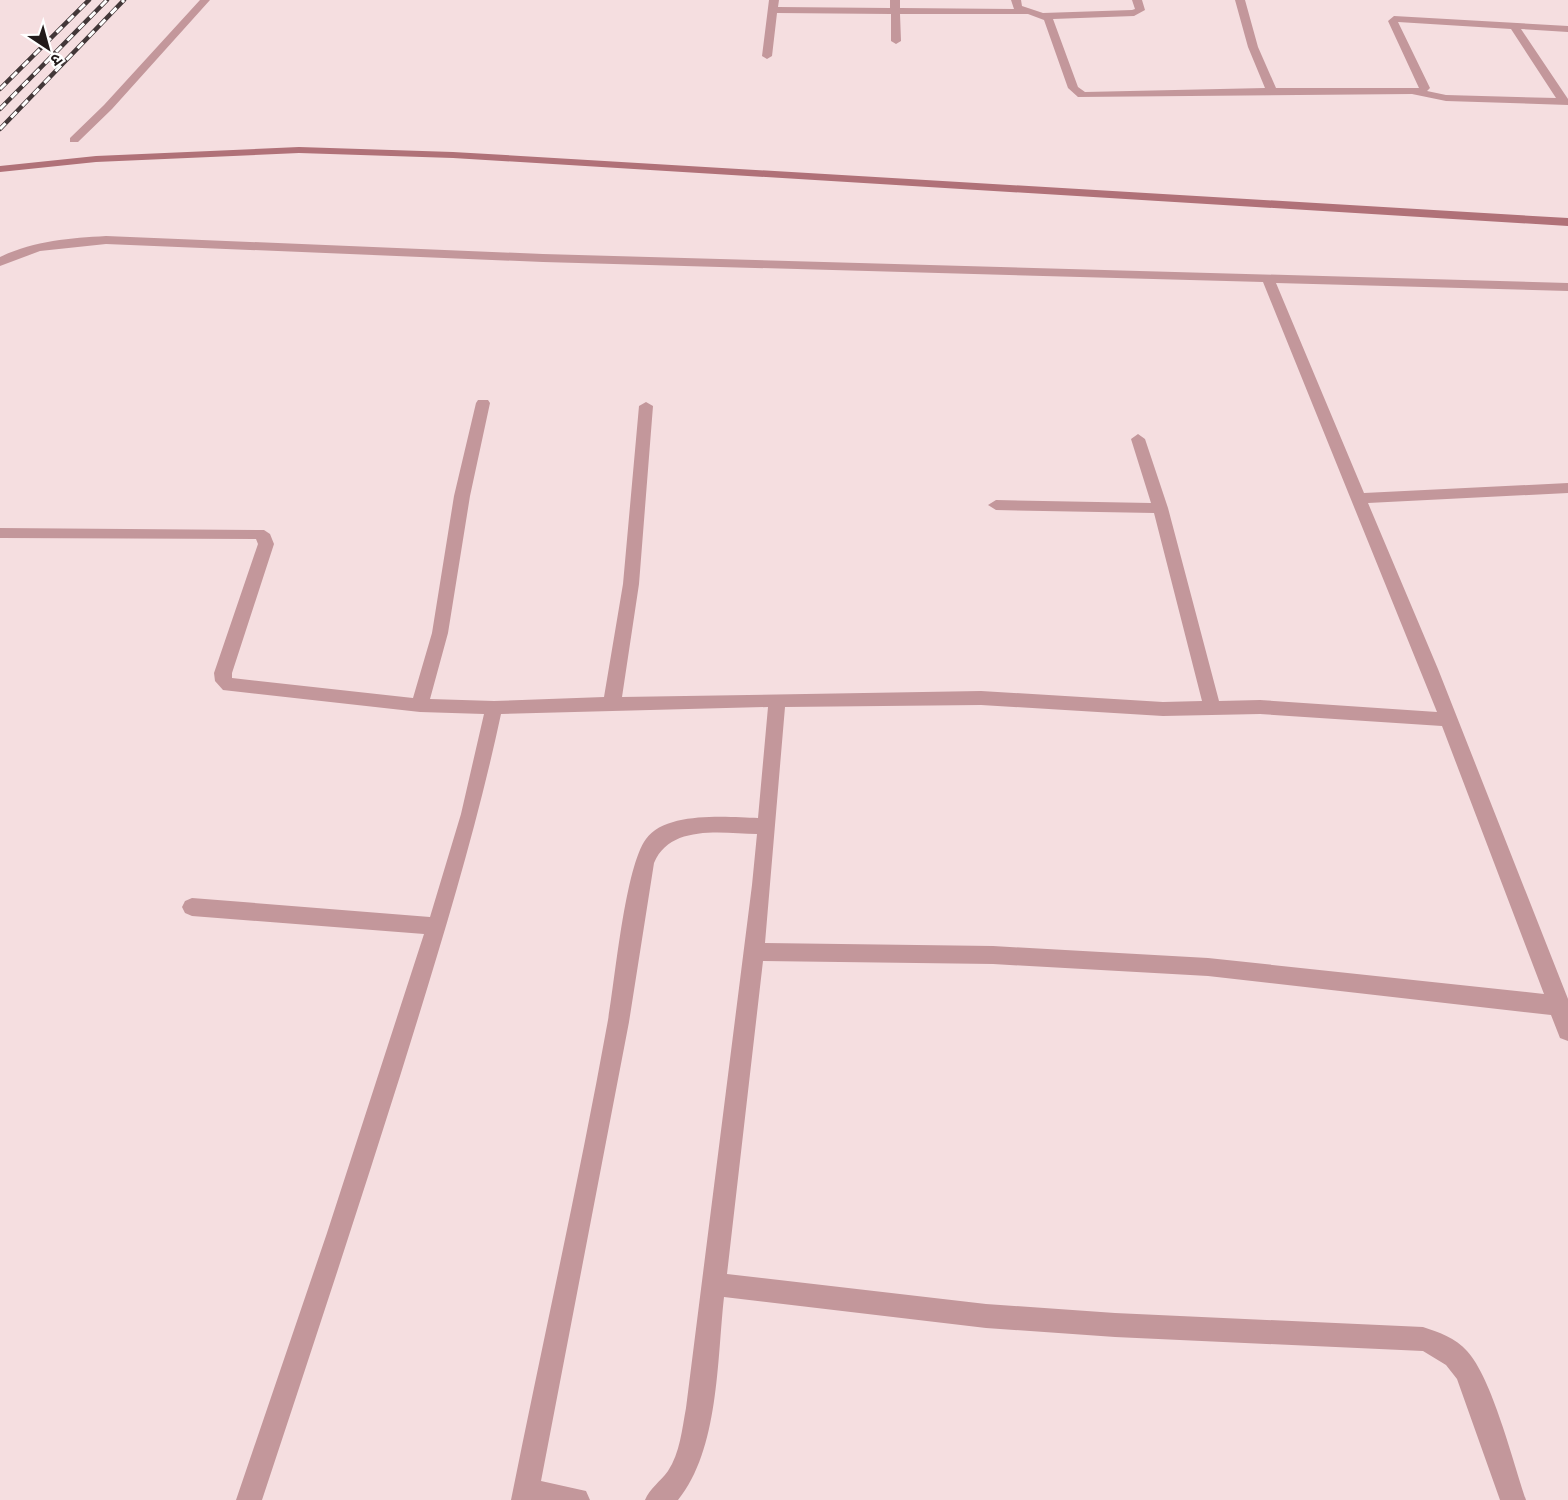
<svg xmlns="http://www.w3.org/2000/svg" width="1568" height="1500" font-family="Ubuntu,'Noto Sans Devanagari',sans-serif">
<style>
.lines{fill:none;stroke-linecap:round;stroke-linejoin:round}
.street{fill:#c3979b;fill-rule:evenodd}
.secondary{fill:#b07178;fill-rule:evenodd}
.rail-casing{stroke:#423738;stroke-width:4.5}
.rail{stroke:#fff;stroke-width:3;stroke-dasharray:8;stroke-linecap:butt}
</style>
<rect width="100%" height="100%" fill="#f5dee0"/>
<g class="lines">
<g class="street">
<path d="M200 0H210L112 109 78 142H70V138L104 105Z"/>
<path d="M769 0H779L778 7 890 8V0H900V8L1014 9 1011 0H1021L1022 6 1043 13 1132 10 1135 9 1132 0H1142L1145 10 1134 16 1053 19 1078 87 1085 92 1265 88 1248 47 1235 0H1245L1258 47 1276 88H1419L1388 21 1394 16 1568 26V32L1521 29 1568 99V105L1446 101 1412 94 1078 97 1068 88 1044 20 1028 14H900L901 41 896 44 891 41V14L777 13 772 56 767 59 762 56ZM1398 22 1511 29 1556 98 1446 95 1427 91 1430 88Z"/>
<path d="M106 236 543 254 1568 283V291L1276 283 1364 493 1568 483V493L1368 503 1438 669 1568 999V1041L1560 1038 1551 1015 1208 976 993 964 763 961 727 1274 986 1304 1115 1313 1423 1327C1438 1332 1456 1338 1467 1351 1492 1378 1513 1462 1526 1500H1500L1457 1379 1446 1365 1423 1351 1115 1337 986 1328 724 1297C717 1360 719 1450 678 1500H645C650 1488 660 1482 668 1471 680 1453 682 1429 686 1408L752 885 757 834C722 833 670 824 654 863L629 1022 541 1481 586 1491 590 1500H511C543 1340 579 1181 608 1020 615 981 625 867 646 839 666 811 728 817 758 818L768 707 501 714C475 836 438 954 401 1073 356 1216 309 1358 262 1500H236L327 1233 424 934 192 916 185 913 182 907 185 901 192 898 430 917 461 814 484 714 420 712 223 690 215 681 214 673 258 544 256 539 0 538V528L264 530 270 534 274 544 232 673V678L413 698 432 633 454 496 476 403 478 400H488L490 403 470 496 448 633 430 699 494 701 604 697 623 584 639 406 646 402 653 406 639 584 622 697 981 691 1163 702 1202 701 1154 513 996 510 988 505 996 500 1151 503 1131 439 1138 434 1145 439 1168 508 1219 701 1260 700 1437 712 1263 282 543 262 106 244 40 251 0 266V257C33 241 70 238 106 236ZM981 705 1163 716 1260 714 1442 726 1544 994 1208 958 993 946 765 943 785 707Z"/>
</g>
<path class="secondary" d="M299 147 453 152 1568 218V226L453 158 299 153 96 162 0 172V166L96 156Z"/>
<g class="rail-casing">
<g id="rail">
<path d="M0 89 89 0"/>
<path d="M0 109 107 0"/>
<path d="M0 129 124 0"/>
</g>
</g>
<use href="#rail" class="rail"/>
</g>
<g transform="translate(48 48) rotate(144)" stroke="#ffffff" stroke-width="4.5" paint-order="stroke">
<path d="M0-4.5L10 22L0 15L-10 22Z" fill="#221a1a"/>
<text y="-9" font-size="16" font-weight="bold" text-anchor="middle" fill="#221a1a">उ</text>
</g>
</svg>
